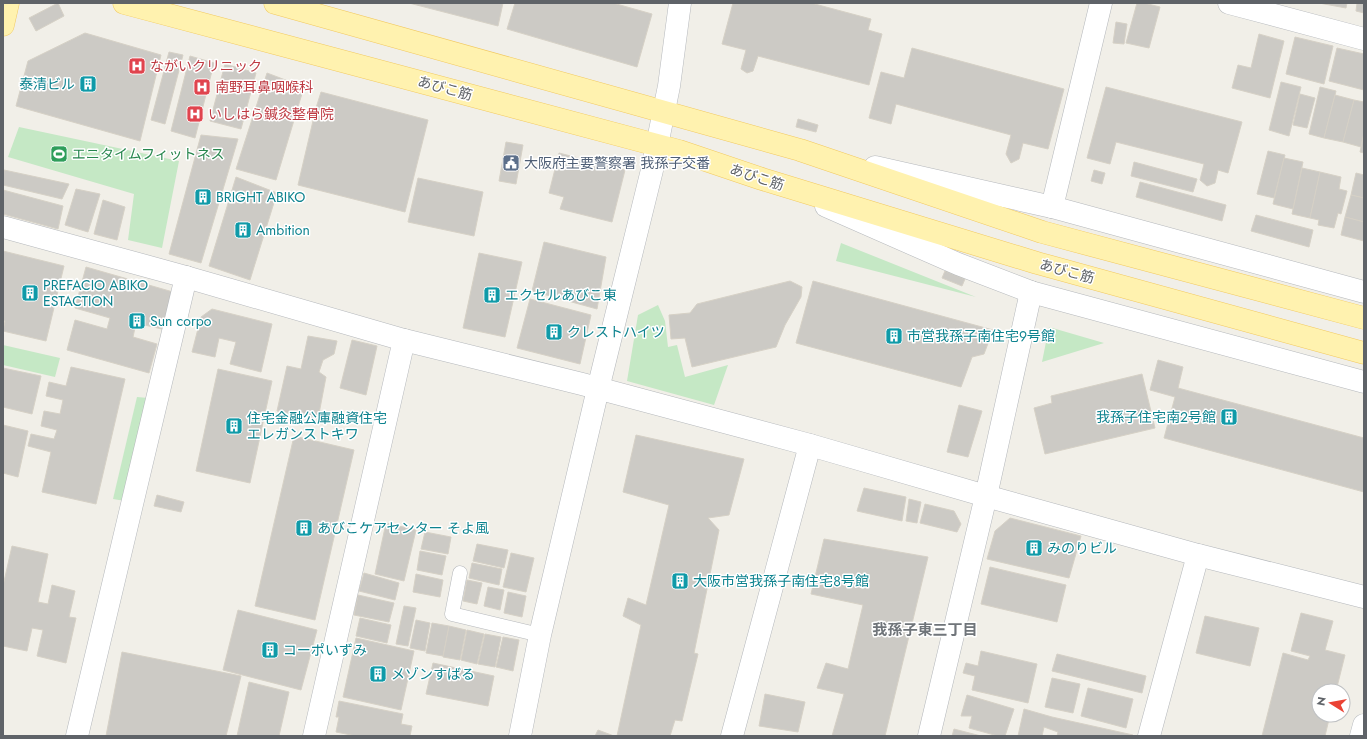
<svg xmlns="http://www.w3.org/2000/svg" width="1367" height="739" font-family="Jost,'Noto Sans JP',sans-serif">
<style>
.green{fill:#c5e8c5}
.building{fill:#cccac5;stroke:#d6d1c6}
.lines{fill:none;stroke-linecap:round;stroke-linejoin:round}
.lane-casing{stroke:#b5b8bc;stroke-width:15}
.street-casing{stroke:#b5b8bc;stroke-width:23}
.secondary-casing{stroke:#b6babf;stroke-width:23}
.primary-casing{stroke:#f2c960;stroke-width:23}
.lane{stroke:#fff;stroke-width:14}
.street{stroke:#fff;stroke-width:22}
.secondary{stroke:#fff;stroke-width:22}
.primary{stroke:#fff2af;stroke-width:22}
.labels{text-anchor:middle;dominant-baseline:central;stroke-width:3;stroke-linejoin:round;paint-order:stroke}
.health-label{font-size:14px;fill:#be3a42;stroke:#fff;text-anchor:start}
.culture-label{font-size:14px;fill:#0d838f;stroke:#fff;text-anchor:start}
.street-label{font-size:14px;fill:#5f6368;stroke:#fff}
.leisure-label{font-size:14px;fill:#27864d;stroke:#fff;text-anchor:start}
.service-label{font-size:14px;fill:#4e5e75;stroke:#fff;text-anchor:start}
.neighbourhood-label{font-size:15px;font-weight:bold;fill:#70757a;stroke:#fff}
</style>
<rect width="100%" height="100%" fill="#f1efe8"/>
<g class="green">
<path d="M19 127 179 161 162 248 128 240 134 194 8 157Z"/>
<path d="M841 243 976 297 836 261Z"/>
<path d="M658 305 665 321 668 347 677 345 685 377 728 365 714 405 627 381 638 315Z"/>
<path d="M1049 327 1104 343 1042 362Z"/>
<path d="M3 345 60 358 55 377 3 365Z"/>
<path d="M137 397 148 398 125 501 113 499Z"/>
</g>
<g class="building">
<path d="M58 3 64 16 36 31 29 18Z"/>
<path d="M409 3H503L498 26Z"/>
<path d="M515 3H613L652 14 637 67 507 29Z"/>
<path d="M733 3H811L871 19 868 30 882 34 869 85 758 56 753 71 747 73 741 69 746 50 722 44Z"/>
<path d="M1137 3H1144L1160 7 1149 48 1126 43Z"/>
<path d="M1319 3H1347L1346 8Z"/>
<path d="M1357 3H1364V13L1356 11Z"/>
<path d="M1116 22 1127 24 1124 44 1113 43Z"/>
<path d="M85 33 161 55 140 141 16 106 28 61Z"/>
<path d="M1259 34 1284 41 1270 98 1232 88 1238 65 1251 68Z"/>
<path d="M1295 37 1333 46 1324 84 1286 74Z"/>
<path d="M912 48 1064 89 1048 149 1023 143 1019 159 1011 163 1006 154 1011 135 896 104 891 124 869 118 881 72 904 78Z"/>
<path d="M1337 48 1364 54V90L1329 81Z"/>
<path d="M169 52 183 55 165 124 151 120Z"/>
<path d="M190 56 214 63 195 138 171 131Z"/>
<path d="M225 64 256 73 241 129 210 121Z"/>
<path d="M267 73 304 87 276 180 236 169Z"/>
<path d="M1281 82 1301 87 1289 136 1269 130Z"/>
<path d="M1106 87 1242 122 1228 173 1218 170 1215 183 1207 186 1200 180 1204 164 1116 142 1110 164 1087 158Z"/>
<path d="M1320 87 1336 91 1324 138 1309 134Z"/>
<path d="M321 92 428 120 405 212 298 185 316 108Z"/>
<path d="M1300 94 1315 98 1307 128 1293 125Z"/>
<path d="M1335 95 1354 100 1343 142 1324 138Z"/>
<path d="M1354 100 1364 102V133L1361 147 1343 142Z"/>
<path d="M798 119 818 125 816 132 796 127Z"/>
<path d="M1364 133V153L1360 152Z"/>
<path d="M201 135 238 139 201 263 169 254Z"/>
<path d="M506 142 523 145 516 184 499 181Z"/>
<path d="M1268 151 1285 155 1274 198 1257 194Z"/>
<path d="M559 153 625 170 612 222 560 209 564 197 549 193Z"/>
<path d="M1284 158 1303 162 1293 209 1273 204Z"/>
<path d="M1134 162 1197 179 1193 192 1131 176Z"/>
<path d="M1302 168 1320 172 1310 218 1292 214Z"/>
<path d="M4 170 69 184 62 199 3 185Z"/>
<path d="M1094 170 1105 173 1102 184 1091 181Z"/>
<path d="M1320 172 1341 177 1339 189 1347 191 1341 214 1338 213 1334 228 1318 225 1319 220 1310 218Z"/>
<path d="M1356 173 1364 175V198L1351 195Z"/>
<path d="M236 177 277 193 250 280 209 266Z"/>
<path d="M418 178 483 192 474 236 408 222Z"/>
<path d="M1140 182 1226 205 1222 221 1136 197Z"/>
<path d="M76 189 100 194 88 232 65 225Z"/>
<path d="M3 190 63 206 58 229 3 214Z"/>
<path d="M1351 195 1364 198V222L1345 217Z"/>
<path d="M103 200 125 207 117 240 94 234Z"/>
<path d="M1256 215 1313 230 1309 247 1251 231Z"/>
<path d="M1345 217 1364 222V241L1341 235Z"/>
<path d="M544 242 606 257 597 309 532 291Z"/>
<path d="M3 251 64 266 46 341 3 331 5 321 3 320Z"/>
<path d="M479 253 522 262 505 337 463 328Z"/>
<path d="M86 267 173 292 162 329 136 323 133 337 157 344 149 373 67 350 75 320 107 329 110 318 75 308Z"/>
<path d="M945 271 965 279 962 286 942 278Z"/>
<path d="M790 281 802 287 801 297 785 325 776 347 692 367 685 338 671 339 669 315 690 313 697 304Z"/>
<path d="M813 281 993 330 984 354 972 357 961 387 796 343Z"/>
<path d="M530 299 591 315 580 364 517 348Z"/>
<path d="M212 309 272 324 261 372 230 364 236 342 219 338 215 357 192 352 201 317Z"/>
<path d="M308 336 337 341 334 354 323 360 319 372 326 377 318 419 277 411 287 366 301 369Z"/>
<path d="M352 340 377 346 366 395 340 388Z"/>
<path d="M1158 360 1183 367 1178 388 1364 438V492L1164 438 1175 397 1150 390Z"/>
<path d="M71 367 125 379 96 504 42 492 51 452 28 446 31 434 54 439 57 430 41 426 44 411 60 414 63 400 46 396 49 382 66 386Z"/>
<path d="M3 368 41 376 32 414 3 407Z"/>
<path d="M218 369 272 381 250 483 196 471Z"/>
<path d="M1142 374 1155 428 1045 454 1034 408 1052 403 1051 396Z"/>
<path d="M959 405 982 411 968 457 947 452Z"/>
<path d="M3 425 28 431 18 477 3 473Z"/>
<path d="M636 435 744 459 729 515 708 518 719 530 694 653 698 654 682 721 675 720 670 736H617L641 625 623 616 628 598 646 605 669 505 623 492Z"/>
<path d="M294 436 354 450 315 620 255 606Z"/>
<path d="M864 488 906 497 902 521 857 511Z"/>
<path d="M157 495 184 502 181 512 154 506Z"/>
<path d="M909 499 921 502 917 523 906 521Z"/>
<path d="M925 504 954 511 961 524 957 532 920 523Z"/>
<path d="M1010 518 1081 536 1069 578 987 559 995 531Z"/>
<path d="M386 523 416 530 404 581 375 574Z"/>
<path d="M425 532 451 537 448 554 421 549Z"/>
<path d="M824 539 928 557 885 736H832L844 694 817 688 826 663 848 669 863 605 811 594Z"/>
<path d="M477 544 508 550 504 568 473 561Z"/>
<path d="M12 546 48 554 38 602 48 604 52 585 75 591 69 617 76 618 66 663 37 656 43 630 32 628 27 651 3 646V586Z"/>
<path d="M420 551 446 556 442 575 417 570Z"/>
<path d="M511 553 534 558 526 592 503 587Z"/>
<path d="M472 563 502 569 499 585 469 578Z"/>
<path d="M990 567 1066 585 1057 622 981 604Z"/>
<path d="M364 573 399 583 395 600 359 591Z"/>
<path d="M416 574 443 580 440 597 413 592Z"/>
<path d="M467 580 482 583 477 604 463 601Z"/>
<path d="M488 587 504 590 500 610 484 606Z"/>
<path d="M508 592 526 596 522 617 504 613Z"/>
<path d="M358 595 394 603 389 622 354 615Z"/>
<path d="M404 606 416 608 408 646 396 644Z"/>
<path d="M238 610 317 630 301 690 223 670Z"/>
<path d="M1301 613 1333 621 1325 650 1345 655 1336 691H1319V715H1330L1325 736H1262L1283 653 1308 660 1310 656 1291 651Z"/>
<path d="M1205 616 1259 628 1250 666 1196 653Z"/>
<path d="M360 618 391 625 387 643 356 636Z"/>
<path d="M416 620 430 623 425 651 410 648Z"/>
<path d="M432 623 449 626 443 656 426 653Z"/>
<path d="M449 626 466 630 460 660 443 657Z"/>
<path d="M467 630 484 634 477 664 461 660Z"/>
<path d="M485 634 501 637 495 667 478 664Z"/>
<path d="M503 637 519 640 513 671 496 667Z"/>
<path d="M356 638 414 651 401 710 343 697Z"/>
<path d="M981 651 1037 664 1028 703 972 690 975 676 963 673 966 663 978 666Z"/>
<path d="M122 652 241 676 226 736H106Z"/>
<path d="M1057 654 1146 676 1142 693 1052 671Z"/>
<path d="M433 663 494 676 488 706 426 694Z"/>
<path d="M1052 678 1080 684 1073 713 1045 707Z"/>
<path d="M249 682 289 692 279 736H237Z"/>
<path d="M1088 688 1133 699 1126 728 1081 716Z"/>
<path d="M765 694 805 702 798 732 759 726Z"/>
<path d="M967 695 1014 709 1005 736H998L969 728 972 716H961Z"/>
<path d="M339 701 403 714 401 724 412 726 410 736H356L336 732 339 717H336Z"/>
<path d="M1024 709 1052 717 1133 735V736H1057L1058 732 1044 727 1042 736H1018Z"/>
<path d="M954 729 981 736H952Z"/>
<path d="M598 730 614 736H595Z"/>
</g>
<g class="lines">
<g class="lane-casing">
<path id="lane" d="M460 573 452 614 540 635"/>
</g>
<g class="street-casing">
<g id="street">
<path d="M1229 3 1364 39"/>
<path d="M875 167 1052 207 1364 292"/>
<path d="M826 206 958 264 1031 292 1364 382"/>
<path d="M1052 207 1101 3"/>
<path d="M3 227 186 277 404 340 582 384 810 445 986 496 1198 555 1364 597"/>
<path d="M77 736 186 277"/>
<path d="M314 736 404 340"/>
<path d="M520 736 540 635 598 389 652 170 669 86 680 3"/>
<path d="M732 736 810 445"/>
<path d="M929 736 986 496 1031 292"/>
<path d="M1149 736 1198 555"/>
</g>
</g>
<g class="secondary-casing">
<path id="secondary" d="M1361 736 1364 725"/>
</g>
<g class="primary-casing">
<g id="primary">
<path d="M124 3 679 151 762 179 1037 263 1364 353"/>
<path d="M275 3 800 150 1042 232 1364 318"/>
<path d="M3 25 8 3"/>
</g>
</g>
<use href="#lane" class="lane"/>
<use href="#street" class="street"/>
<use href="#secondary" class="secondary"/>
<use href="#primary" class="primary"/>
</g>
<defs>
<g id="hospital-square" transform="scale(0.9)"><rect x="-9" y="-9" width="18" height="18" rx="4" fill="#e0444e" stroke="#fff"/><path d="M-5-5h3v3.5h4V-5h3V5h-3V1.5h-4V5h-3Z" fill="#fff"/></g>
<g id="building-square" transform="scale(0.9)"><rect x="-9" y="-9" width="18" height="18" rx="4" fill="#0f9aa8" stroke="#fff"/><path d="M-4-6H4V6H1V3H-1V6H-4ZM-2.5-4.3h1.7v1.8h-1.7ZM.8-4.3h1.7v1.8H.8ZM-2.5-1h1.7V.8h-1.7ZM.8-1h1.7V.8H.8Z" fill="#fff"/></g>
<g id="stadium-square" transform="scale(0.9)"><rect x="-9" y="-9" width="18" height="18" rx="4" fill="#2e9e5b" stroke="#fff"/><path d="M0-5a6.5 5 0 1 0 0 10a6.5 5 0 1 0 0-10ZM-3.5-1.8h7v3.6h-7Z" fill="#fff"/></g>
<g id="civic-square" transform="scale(0.9)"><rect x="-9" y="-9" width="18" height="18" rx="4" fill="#5c6f8a" stroke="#fff"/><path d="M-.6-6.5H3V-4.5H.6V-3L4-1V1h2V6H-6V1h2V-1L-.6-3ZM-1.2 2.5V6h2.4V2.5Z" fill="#fff"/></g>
</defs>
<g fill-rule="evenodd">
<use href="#hospital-square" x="137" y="66"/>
<use href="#building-square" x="88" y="84"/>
<use href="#hospital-square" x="202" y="87"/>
<use href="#hospital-square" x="195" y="114"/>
<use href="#stadium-square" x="59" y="154"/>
<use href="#civic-square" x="511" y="163"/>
<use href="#building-square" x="203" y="197"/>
<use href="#building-square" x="243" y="230"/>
<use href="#building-square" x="30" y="293"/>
<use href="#building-square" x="492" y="295"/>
<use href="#building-square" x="137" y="321"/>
<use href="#building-square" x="554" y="332"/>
<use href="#building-square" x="894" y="336"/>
<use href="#building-square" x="1229" y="417"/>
<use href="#building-square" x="234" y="426"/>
<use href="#building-square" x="304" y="528"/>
<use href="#building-square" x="1034" y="548"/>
<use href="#building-square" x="680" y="581"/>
<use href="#building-square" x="270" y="650"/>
<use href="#building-square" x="378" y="674"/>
</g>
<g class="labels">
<g class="health-label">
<text x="150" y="66">ながいクリニック</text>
<text x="215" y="87">南野耳鼻咽喉科</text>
<text x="208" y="114">いしはら鍼灸整骨院</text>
</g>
<g class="culture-label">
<text x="75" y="84" text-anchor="end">泰清ビル</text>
<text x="216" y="197">BRIGHT ABIKO</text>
<text x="256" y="230">Ambition</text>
<text x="43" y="285">PREFACIO ABIKO<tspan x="43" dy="16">ESTACTION</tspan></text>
<text x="505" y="295">エクセルあびこ東</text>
<text x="150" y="321">Sun corpo</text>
<text x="567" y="332">クレストハイツ</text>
<text x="907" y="336">市営我孫子南住宅９号館</text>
<text x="1216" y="417" text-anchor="end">我孫子住宅南2号館</text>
<text x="247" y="418">住宅金融公庫融資住宅<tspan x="247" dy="16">エレガンストキワ</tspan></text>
<text x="317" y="528">あびこケアセンター そよ風</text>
<text x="1047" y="548">みのりビル</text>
<text x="693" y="581">大阪市営我孫子南住宅８号館</text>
<text x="283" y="650">コーポいずみ</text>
<text x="391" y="674">メゾンすばる</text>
</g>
<g class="street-label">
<text transform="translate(445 88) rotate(15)">あびこ筋</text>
<text transform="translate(757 177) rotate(18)">あびこ筋</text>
<text transform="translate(1067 271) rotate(15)">あびこ筋</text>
</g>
<g class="leisure-label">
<text x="72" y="154">エニタイムフィットネス</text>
</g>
<g class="service-label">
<text x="524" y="163">大阪府主要警察署 我孫子交番</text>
</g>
<g class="neighbourhood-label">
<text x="925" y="630">我孫子東三丁目</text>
</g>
</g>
<rect width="1367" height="739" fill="none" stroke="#5f6368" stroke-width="8"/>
<g transform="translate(1331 703) rotate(281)"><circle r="19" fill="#ffffff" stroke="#bfc1c3"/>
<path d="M0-3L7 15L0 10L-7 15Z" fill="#ea4335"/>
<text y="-6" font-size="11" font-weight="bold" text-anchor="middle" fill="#5f6368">N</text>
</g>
</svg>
